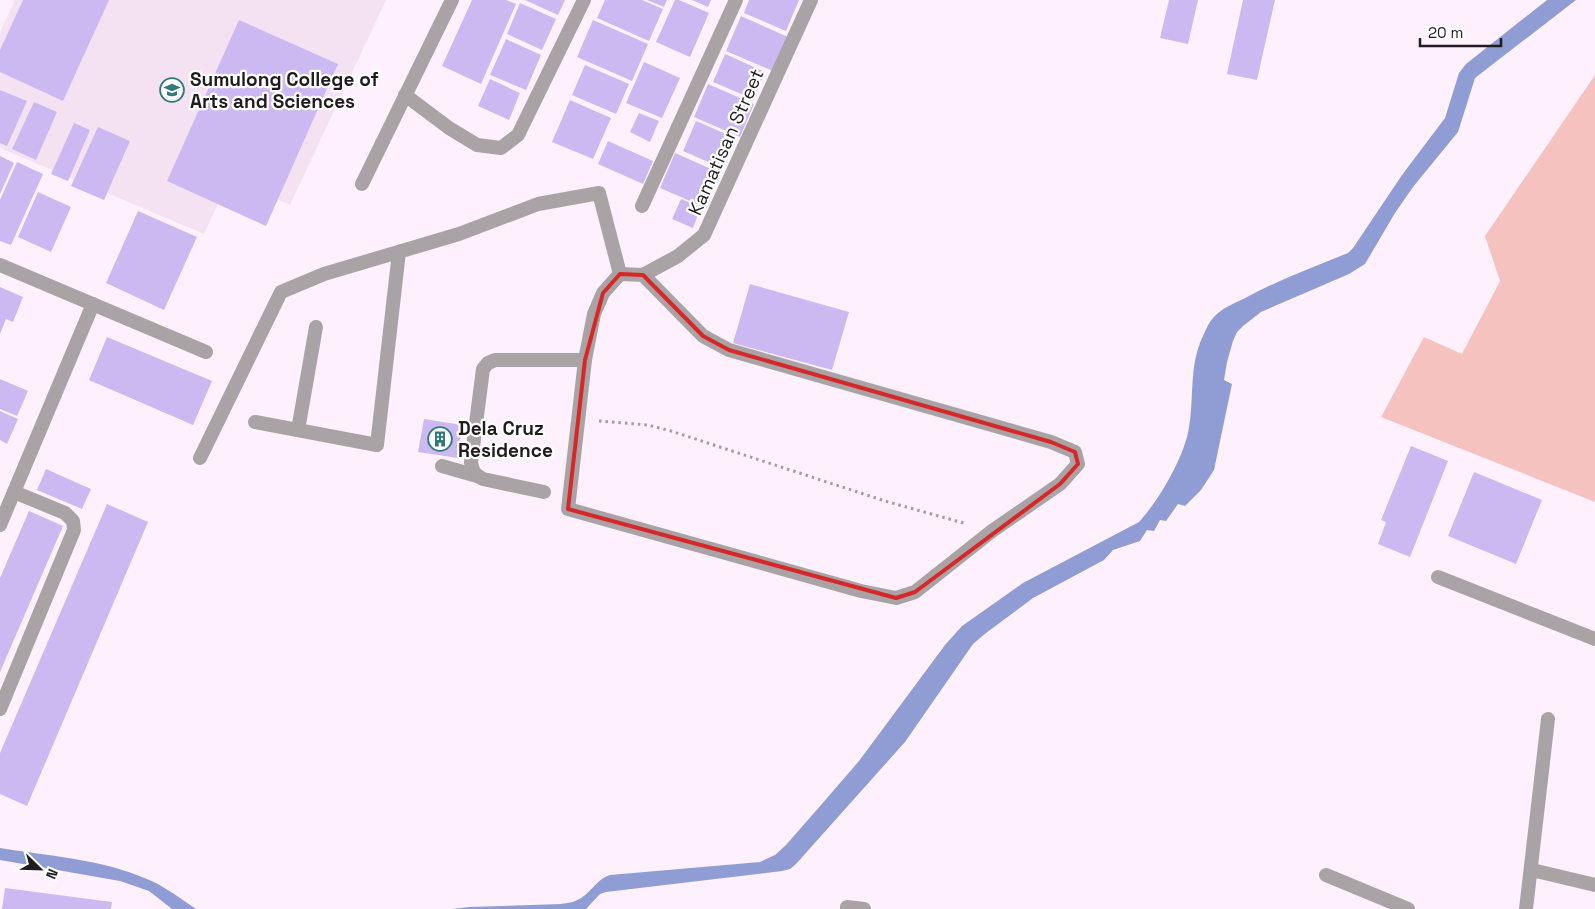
<svg xmlns="http://www.w3.org/2000/svg" width="1595" height="909" font-family="'Space Grotesk',sans-serif">
<style>
.built{fill:#f4e2f3}
.green{fill:#f5c2c0}
.water{fill:#909dd4}
.building{fill:#cdb9f2}
.lines{fill:none;stroke-linecap:round;stroke-linejoin:round}
.path{stroke:#a59ba4;stroke-width:3;stroke-dasharray:2.5 4;stroke-linecap:butt}
.pedestrian{stroke:#aaa3a5;stroke-width:14}
.minor{stroke:#aaa3a5;stroke-width:14}
.marked{fill:none;stroke:#d62828;stroke-width:4;stroke-linejoin:round}
.labels{text-anchor:middle;dominant-baseline:central;stroke-width:4.5;stroke-linejoin:round;paint-order:stroke}
.poi-label{font-size:19px;font-weight:bold;fill:#201b1f;stroke:#fff;text-anchor:start}
.street-label{font-size:19px;fill:#201b1f;stroke:#fff}
</style>
<rect width="100%" height="100%" fill="#fef1fd"/>
<path class="built" d="M15 0H386L290 205 230 178 204 234 0 148V32Z"/>
<path class="green" d="M1595 75V502L1381 417 1424 337 1462 354 1500 281 1485 236Z"/>
<g class="water">
<path d="M1547 0H1576L1475 78 1458 132 1413 187 1395 213 1365 264 1349 274 1261 312 1243 326 1237 332 1233 341 1227 362 1224 380 1232 384 1214 470 1201 490 1185 506 1178 504 1166 521 1160 520 1154 531 1147 530 1140 541 1113 550 1104 560 1033 598 986 633 973 644 905 742 796 864 790 869 782 871 606 892 600 894 586 909H452L469 907 561 904C568 903 575 902 581 898 592 891 597 879 610 875L760 862 775 855 786 845 821 805 859 761 945 645 962 626 1023 583 1139 522C1159 500 1181 462 1188 433 1195 400 1188 367 1203 336 1206 329 1209 322 1214 317 1223 307 1236 303 1247 297 1279 280 1313 267 1348 253L1353 248 1402 175 1445 118 1459 73 1466 64Z"/>
<path d="M0 848C49 856 101 859 147 879 164 886 180 898 196 909H172L149 891 120 881 0 860Z"/>
</g>
<g class="building">
<path d="M23 0H109L63 101 0 72V50Z"/>
<path d="M472 0H506L516 4 481 84 442 66Z"/>
<path d="M525 0H565L558 15Z"/>
<path d="M605 0H642L663 9 649 41 597 18Z"/>
<path d="M647 0H667L664 7Z"/>
<path d="M675 0H679L709 13 690 57 656 42Z"/>
<path d="M692 0H711L708 7Z"/>
<path d="M749 0H799L786 31 744 13Z"/>
<path d="M1169 0H1198L1188 44 1160 38Z"/>
<path d="M1243 0H1275L1257 80 1227 74Z"/>
<path d="M520 3 556 19 542 50 507 34Z"/>
<path d="M741 16 788 37 773 71 726 51Z"/>
<path d="M239 20 338 64 266 226 167 181Z"/>
<path d="M593 20 648 44 632 81 577 57Z"/>
<path d="M506 39 541 55 526 90 490 75Z"/>
<path d="M725 54 765 72 753 99 713 82Z"/>
<path d="M644 62 680 78 662 118 626 103Z"/>
<path d="M585 65 629 84 616 114 572 95Z"/>
<path d="M490 79 520 93 509 120 478 106Z"/>
<path d="M708 84 754 104 740 137 694 117Z"/>
<path d="M0 90 27 101 7 146 0 143Z"/>
<path d="M570 100 611 118 593 159 552 142Z"/>
<path d="M34 102 57 112 36 160 12 149Z"/>
<path d="M639 113 659 121 650 142 630 132Z"/>
<path d="M696 121 735 138 722 168 683 151Z"/>
<path d="M74 123 90 130 68 181 51 174Z"/>
<path d="M98 127 130 141 104 200 71 186Z"/>
<path d="M608 141 653 161 643 184 598 164Z"/>
<path d="M675 153 718 172 704 207 660 188Z"/>
<path d="M0 156 14 163 0 194Z"/>
<path d="M17 162 43 174 11 245 0 241V200Z"/>
<path d="M38 192 71 207 51 252 18 237Z"/>
<path d="M681 199 701 207 693 228 672 219Z"/>
<path d="M138 211 197 237 164 310 106 283Z"/>
<path d="M750 284 849 312 832 370 733 343Z"/>
<path d="M0 287 23 297 13 322 6 319 0 334Z"/>
<path d="M107 337 212 381 193 425 89 380Z"/>
<path d="M0 379 28 391 17 416 0 409Z"/>
<path d="M0 411 18 419 7 444 0 440Z"/>
<path d="M424 419 462 425 458 458 418 452Z"/>
<path d="M1411 446 1448 461 1410 557 1378 544 1386 522 1381 520Z"/>
<path d="M46 469 91 489 82 509 37 490Z"/>
<path d="M1474 472 1542 500 1516 564 1448 536Z"/>
<path d="M107 504 148 522 27 806 0 794V753Z"/>
<path d="M29 511 63 526 0 672V578Z"/>
<path d="M5 888 112 902 111 909H2Z"/>
</g>
<g class="lines">
<path class="path" d="M599 421 648 425 671 431 885 501 967 524"/>
<g class="pedestrian">
<path d="M255 422 377 445 399 252"/>
<path d="M298 430 316 327"/>
<path d="M200 458 281 292 324 274 459 234 538 204 599 193 620 274"/>
</g>
<g class="minor">
<path d="M405 95 449 128 477 145 501 148 518 135 584 0"/>
<path d="M362 184 452 0"/>
<path d="M642 206 736 0"/>
<path d="M0 265 206 352"/>
<path d="M643 275 703 336 729 350 1051 442 1075 452 1078 464 1060 484 992 531 915 592 896 598 861 591 568 509 585 360 594 314 603 293 620 274 643 275 678 256 704 235 811 0"/>
<path d="M442 466 477 476"/>
<path d="M544 492 483 479C475 475 472 471 471 462L483 369 488 363 495 360H585"/>
<path d="M0 525 93 304"/>
<path d="M1438 577 1595 639"/>
<path d="M0 709 74 530 73 521 65 513 14 492"/>
<path d="M1532 870 1595 885"/>
<path d="M1326 875 1408 909"/>
<path d="M847 907 864 909"/>
<path d="M1526 909 1548 719"/>
</g>
</g>
<path class="marked" d="M620 274 643 275 703 336 729 350 1051 442 1075 452 1078 464 1060 484 915 592 896 598 568 509 585 360 603 293Z"/>
<defs>
<g id="university-ring" transform="scale(1.25)"><circle r="9.5" fill="#fff" stroke="#2f7977" stroke-width="1.5"/><path d="M0-5L7-2L0 1L-7-2ZM-4 1L0 2.5L4 1V4Q0 6-4 4Z" fill="#2f7977"/></g>
<g id="building-ring" transform="scale(1.25)"><circle r="9.5" fill="#fff" stroke="#2f7977" stroke-width="1.5"/><path d="M-4-6H4V6H1V3H-1V6H-4ZM-2.5-4.3h1.7v1.8h-1.7ZM.8-4.3h1.7v1.8H.8ZM-2.5-1h1.7V.8h-1.7ZM.8-1h1.7V.8H.8Z" fill="#2f7977"/></g>
</defs>
<g fill-rule="evenodd">
<use href="#university-ring" x="172" y="90"/>
<use href="#building-ring" x="440" y="439"/>
</g>
<g class="labels">
<g class="poi-label">
<text x="190" y="79">Sumulong College of<tspan x="190" dy="22">Arts and Sciences</tspan></text>
<text x="458" y="428">Dela Cruz<tspan x="458" dy="22">Residence</tspan></text>
</g>
<g class="street-label">
<text transform="translate(726 142) rotate(-66)">Kamatisan Street</text>
</g>
</g>
<g transform="translate(40 869) rotate(113)" stroke="#ffffff" stroke-width="4" paint-order="stroke">
<path d="M0-4L9 19L0 12L-9 19Z" fill="#201b1f"/>
<text y="-8" font-size="14" font-weight="bold" text-anchor="middle" fill="#201b1f">N</text>
</g>
<path d="M1420 38v8h81v-8" fill="none" stroke="#201b1f" stroke-width="2.5"/>
<text x="1428" y="38" font-size="15" fill="#201b1f" stroke="#ffffff" stroke-width="4" paint-order="stroke">20 m</text>
</svg>
